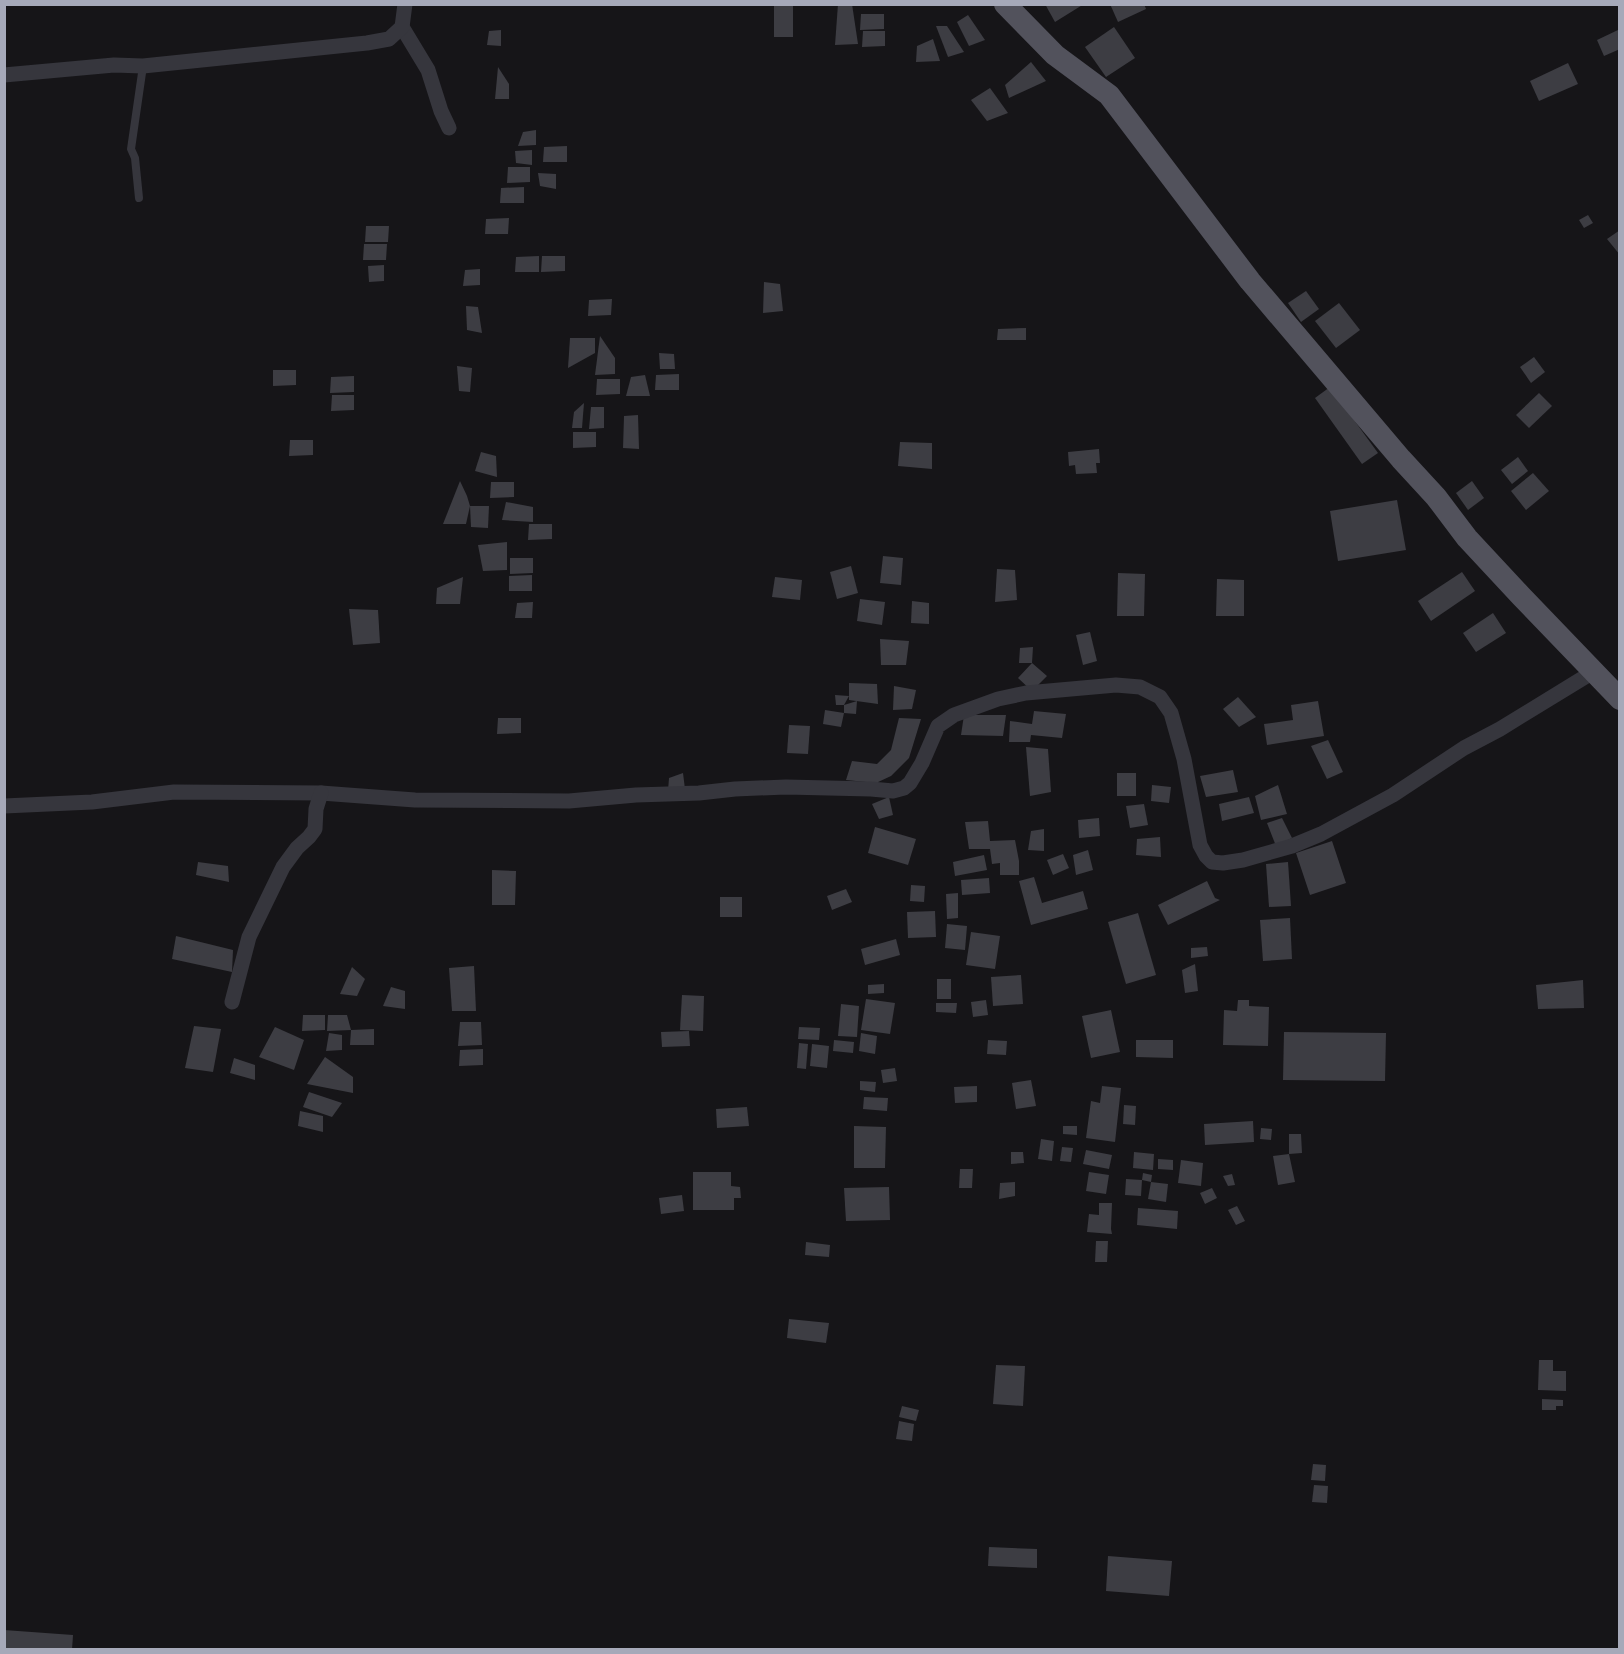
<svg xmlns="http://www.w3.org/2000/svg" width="1624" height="1654" font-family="'Space Grotesk',sans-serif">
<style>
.building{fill:#3d3d43}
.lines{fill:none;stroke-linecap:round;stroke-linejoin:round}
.service{stroke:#36363d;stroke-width:8}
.minor{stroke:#36363d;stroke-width:15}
.primary{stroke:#52525c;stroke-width:22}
</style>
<rect width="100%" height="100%" fill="#161518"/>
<g class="building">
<rect x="774" y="4" width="19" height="33"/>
<path d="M838 4H852L858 44 835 45Z"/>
<path d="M1045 4H1084L1055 22Z"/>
<path d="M1110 4H1144L1146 9 1118 22Z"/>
<path d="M861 14H884V29L860 30Z"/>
<path d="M968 15 985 40 969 46 957 22Z"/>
<path d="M936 26H947L964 52 948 57Z"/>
<path d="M1114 27 1135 58 1106 77 1085 47Z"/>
<path d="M501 30V46L487 45 489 31Z"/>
<path d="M1618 30 1620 33V49L1604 56 1597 40Z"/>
<path d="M863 31H885V46L862 47Z"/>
<path d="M933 39 940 61 916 62 917 46Z"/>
<path d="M1031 62 1046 81 1009 98 1005 85Z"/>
<path d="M1568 63 1578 84 1539 101 1530 81Z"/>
<path d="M498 67 509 84V99H495Z"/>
<path d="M990 88 1008 113 987 121 971 100Z"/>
<path d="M536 130V145L518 146 523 132Z"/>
<path d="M567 146V162H543L544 147Z"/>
<path d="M532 150V165L516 163 515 151Z"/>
<path d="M508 167H530V182L507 183Z"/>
<path d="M538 173 556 174V189L540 186Z"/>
<path d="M524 187V203H500L501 188Z"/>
<path d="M1588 215 1593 223 1584 228 1579 220Z"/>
<path d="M509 218 508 234H485L486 219Z"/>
<path d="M366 226H389L388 242H365Z"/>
<path d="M1620 230V255L1607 239Z"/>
<path d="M364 244H387L386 260H363Z"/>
<path d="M539 256V272H515L516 257Z"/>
<path d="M542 256H565V271L541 272Z"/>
<path d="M384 265V281L369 282 368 266Z"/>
<path d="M480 269V285L463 286 465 270Z"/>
<path d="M764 282 780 284 783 311 763 313Z"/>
<path d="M1306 291 1319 309 1301 322 1288 303Z"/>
<path d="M612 299 611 315 588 316 589 300Z"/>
<path d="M1339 303 1360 330 1336 348 1315 321Z"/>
<path d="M466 306 478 307 482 333 467 330Z"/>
<path d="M1026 328V340H997L998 329Z"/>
<path d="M600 336 615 358V374L595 375Z"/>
<path d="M570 338H595V353L568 368Z"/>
<path d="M659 353 674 354 675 369H660Z"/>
<path d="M1534 357 1545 372 1531 383 1520 367Z"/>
<path d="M457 366 472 368 470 392 459 391Z"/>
<path d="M273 370H296V385L273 386Z"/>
<path d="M679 374V390H655L656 375Z"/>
<path d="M645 375 650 396H626L631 377Z"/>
<path d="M354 376V392L330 393 331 377Z"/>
<path d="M597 379H620V394L596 395Z"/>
<path d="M1330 387 1378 453 1362 464 1315 398Z"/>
<path d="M1539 393 1552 406 1529 428 1516 415Z"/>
<path d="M332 395H354V410L331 411Z"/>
<path d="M584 403 582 428H572L574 412Z"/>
<path d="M591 407H604V428L589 429Z"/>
<path d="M638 415 639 449 623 448 624 416Z"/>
<path d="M573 432H596V447L573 448Z"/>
<path d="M290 440H313V455L289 456Z"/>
<path d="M900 442 932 443V469L898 466Z"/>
<path d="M1099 449 1100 463H1096L1097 473 1076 474 1075 465 1069 466 1068 452Z"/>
<path d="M481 452 496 456 497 477 475 471Z"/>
<path d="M1518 457 1528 471 1512 484 1501 470Z"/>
<path d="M1533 473 1549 491 1526 510 1511 491Z"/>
<path d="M460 481 467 496 470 506 466 524H443Z"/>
<path d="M1472 481 1484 498 1468 510 1456 493Z"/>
<path d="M491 482H514V497L490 498Z"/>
<path d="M1397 500 1406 550 1338 561 1330 511Z"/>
<path d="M506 502 533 507V522L502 520Z"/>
<path d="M470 506H489L488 528 471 527Z"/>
<path d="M529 524H552V539L528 540Z"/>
<path d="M507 542V570L483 571 478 545Z"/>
<path d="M883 556 903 558 901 585 880 583Z"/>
<path d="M510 558H533V573L510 574Z"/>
<path d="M851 566 858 593 837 599 830 572Z"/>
<path d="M997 569 1015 570 1017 600 995 602Z"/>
<path d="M1462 572 1475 591 1431 621 1418 601Z"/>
<path d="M1118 573 1145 574 1144 616H1117Z"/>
<path d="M532 575V591H509V576Z"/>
<path d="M463 577 460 604H436L437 588Z"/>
<path d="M775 577 802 580 800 600 772 597Z"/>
<path d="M1217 579 1244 580V616H1216Z"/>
<path d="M860 599 885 602 882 625 857 621Z"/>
<path d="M912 601 929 603V624L911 623Z"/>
<path d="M533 602 532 618H515L517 603Z"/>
<path d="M349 609 378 610 380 643 353 645Z"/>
<path d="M1493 613 1506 633 1476 652 1463 633Z"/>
<path d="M1090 632 1097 661 1083 665 1076 635Z"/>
<path d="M880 639 909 641 906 665H881Z"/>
<path d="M1033 647 1032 663 1047 676 1032 691 1018 678 1032 663H1019L1020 648Z"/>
<path d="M849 683 877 684 878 704 849 700Z"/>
<path d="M894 686 916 690 912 709 893 710Z"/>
<path d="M835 695 849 696 844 705H836Z"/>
<path d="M1238 697 1256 717 1239 727 1223 709Z"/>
<path d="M857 701 856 714 844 713 841 727 823 724 825 710 844 713V705Z"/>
<path d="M1318 701 1324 736 1267 745 1264 724 1293 720 1291 705Z"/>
<path d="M1034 711 1066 714 1062 738 1031 735 1030 742H1009L1010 721 1032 724Z"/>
<path d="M964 715H1006L1003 736 961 735Z"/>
<path d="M498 718H521V733L497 734Z"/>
<path d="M899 718 921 719 909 758 891 776 876 783 846 780 852 761 877 764 891 750Z"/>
<path d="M789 725 810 726 808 754 787 753Z"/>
<path d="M1328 740 1343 772 1327 779 1311 746Z"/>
<path d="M1026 747 1048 749 1051 792 1030 796Z"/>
<path d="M1233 770 1238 792 1206 797 1200 776Z"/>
<path d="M683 773 685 789 668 791 669 778Z"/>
<rect x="1117" y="773" width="19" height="23"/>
<path d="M1152 785 1171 787 1169 803 1151 801Z"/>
<path d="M1278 785 1287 814 1261 820 1255 796Z"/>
<path d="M889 797 893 815 879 819 872 804Z"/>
<path d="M1249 797 1254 813 1222 821 1219 804Z"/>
<path d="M1144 804 1148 825 1130 828 1126 806Z"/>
<path d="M1099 818 1100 836 1079 838 1078 820Z"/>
<path d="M1282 818 1292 838 1276 846 1267 823Z"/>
<path d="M988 821 990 841 1015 840 1019 861V875H1000V863L992 864 990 849H969L965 822Z"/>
<path d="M875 827 916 839 908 865 868 853Z"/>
<path d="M1044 829V851L1028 850 1031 831Z"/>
<path d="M1160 837 1161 857 1136 855 1137 839Z"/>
<path d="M1332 841 1346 883 1310 895 1296 853Z"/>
<path d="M1088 850 1093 870 1076 875 1073 855Z"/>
<path d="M1063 854 1069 868 1053 875 1047 860Z"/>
<path d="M984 855 987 870 955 876 953 862Z"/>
<path d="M198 862 228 866 229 882 196 875Z"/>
<path d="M1288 862 1291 906 1269 907 1266 864Z"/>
<path d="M492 870 516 871 515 905H492Z"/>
<path d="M1034 877 1042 903 1083 891 1088 909 1031 925 1019 881Z"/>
<path d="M989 878 990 893 962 895 961 880Z"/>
<path d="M1207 881 1215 898 1220 900 1168 925 1158 905Z"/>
<path d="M911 885 925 886 924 902 910 901Z"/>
<path d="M846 889 852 902 832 910 827 896Z"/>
<path d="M958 893V918L947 919 946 894Z"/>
<rect x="720" y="897" width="22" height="20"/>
<path d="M935 911 936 937 908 938 907 912Z"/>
<path d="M1138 913 1156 975 1126 984 1108 922Z"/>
<path d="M1290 918 1292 959 1263 961 1260 920Z"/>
<path d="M947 924 967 926 965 950 945 948Z"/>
<path d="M971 932 1000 936 995 969 966 965Z"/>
<path d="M176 936 233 950 232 972 172 959Z"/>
<path d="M896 939 900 955 865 965 861 949Z"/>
<path d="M1207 947 1208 956 1191 958V948Z"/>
<path d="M1195 964 1198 991 1185 993 1182 970Z"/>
<path d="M474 966 476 1011H452L449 968Z"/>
<path d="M352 967 365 979 357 996 340 994Z"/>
<path d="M1021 975 1023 1004 993 1006 991 977Z"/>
<rect x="937" y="979" width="14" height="20"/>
<path d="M1583 980 1584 1008 1538 1009 1536 985Z"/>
<path d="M884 984V993L868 994V985Z"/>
<path d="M391 987 405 991V1009L383 1006Z"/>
<path d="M682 995 704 996 703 1031 680 1030Z"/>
<path d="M866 999 895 1003 890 1034 861 1030Z"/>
<path d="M986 1000 988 1015 973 1017 971 1002Z"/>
<path d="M1238 1000H1249V1006L1269 1007 1268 1046 1223 1045 1224 1010 1237 1011Z"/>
<path d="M936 1003H957L956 1013 936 1012Z"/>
<path d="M841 1004 859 1006 857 1037 838 1036Z"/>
<path d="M1111 1010 1120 1052 1091 1058 1082 1016Z"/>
<path d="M303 1015H325V1030L302 1031Z"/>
<path d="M328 1015H347L351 1030 327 1031Z"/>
<path d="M460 1022H481L482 1045 458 1046Z"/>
<path d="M194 1026 221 1029 213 1072 185 1068Z"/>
<path d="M275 1027 304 1040 294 1070 259 1057Z"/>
<path d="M799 1027 820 1028 819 1040 798 1039Z"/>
<path d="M374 1029V1045H350L351 1030Z"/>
<path d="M689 1031 690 1046 662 1047 661 1032Z"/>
<path d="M1284 1032 1386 1033 1385 1081 1283 1080Z"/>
<path d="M329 1033 342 1035V1050L326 1051Z"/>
<path d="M861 1033 877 1036 875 1054 859 1051Z"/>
<path d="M834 1040 854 1042 853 1053 833 1051Z"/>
<path d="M988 1040 1007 1041 1006 1055 987 1054Z"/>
<path d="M1136 1040H1173V1058L1136 1057Z"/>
<path d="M799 1043 808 1044 806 1069 797 1068Z"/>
<path d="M812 1044 829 1046 827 1068 810 1066Z"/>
<path d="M483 1049V1065L459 1066 460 1050Z"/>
<path d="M325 1057 353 1077V1093L307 1084Z"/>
<path d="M234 1058 255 1065V1080L230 1073Z"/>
<path d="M895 1068 897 1081 883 1083 881 1070Z"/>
<path d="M1031 1080 1036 1106 1016 1109 1012 1083Z"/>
<path d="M860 1081 876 1082 875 1092 860 1090Z"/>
<path d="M977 1086V1102L955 1103 954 1087Z"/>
<path d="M1102 1086 1121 1088 1115 1142 1086 1138 1091 1101 1100 1103Z"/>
<path d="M309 1092 342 1103 332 1117 303 1107Z"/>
<path d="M864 1097 888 1098 887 1111 863 1109Z"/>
<path d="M1124 1105 1136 1106 1135 1125 1123 1124Z"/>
<path d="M747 1107 749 1126 717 1128 716 1109Z"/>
<path d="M300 1111 323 1116V1132L298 1126Z"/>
<path d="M1253 1121 1254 1142 1205 1145 1204 1124Z"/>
<path d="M854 1126 886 1127 885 1168H854Z"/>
<path d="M1063 1126H1077V1135L1063 1134Z"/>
<path d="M1261 1128 1272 1129 1271 1140 1260 1139Z"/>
<path d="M1289 1134H1301L1302 1153 1289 1154 1295 1182 1278 1185 1273 1156 1289 1154Z"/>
<path d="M1041 1139 1054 1141 1052 1161 1038 1159Z"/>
<path d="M1062 1147 1073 1148 1071 1162 1060 1161Z"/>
<path d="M1086 1150 1112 1155 1109 1169 1083 1164Z"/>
<path d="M1011 1152H1023L1024 1163 1011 1164Z"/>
<path d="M1134 1152 1154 1154 1153 1170 1133 1168Z"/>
<path d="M1158 1159 1173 1160V1170L1158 1169Z"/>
<path d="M1181 1160 1203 1163 1201 1186 1178 1183Z"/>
<path d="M960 1169H973L972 1188H959Z"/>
<path d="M693 1172H731V1186L740 1187 741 1198H734V1210H693Z"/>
<path d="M1089 1172 1109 1175 1106 1194 1086 1191Z"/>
<path d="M1143 1173 1152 1175 1151 1182 1142 1180 1141 1196 1125 1195 1126 1179 1142 1180Z"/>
<path d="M1232 1174 1235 1185 1228 1186 1223 1176Z"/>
<path d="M1015 1182V1196L999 1199 1000 1183Z"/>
<path d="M1151 1182 1168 1184 1166 1202 1148 1199Z"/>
<path d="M889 1187 890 1220 846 1221 844 1188Z"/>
<path d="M1212 1188 1217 1198 1205 1204 1200 1193Z"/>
<path d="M682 1195 684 1211 661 1214 659 1198Z"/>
<path d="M1099 1203H1112L1111 1229 1112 1234 1087 1232 1089 1214 1099 1215Z"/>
<path d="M1237 1206 1245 1221 1236 1225 1228 1210Z"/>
<path d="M1138 1208 1178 1211 1177 1229 1137 1225Z"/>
<path d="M1096 1241H1108L1107 1262H1095Z"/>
<path d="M806 1242 830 1245 829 1257 805 1255Z"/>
<path d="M789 1319 829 1323 826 1343 787 1338Z"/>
<path d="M1539 1360H1553V1371H1566V1391L1538 1390Z"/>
<path d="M996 1365 1025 1366 1023 1406 993 1404Z"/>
<path d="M1542 1399 1563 1400V1406H1556V1410H1542Z"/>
<path d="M902 1406 919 1410 916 1421 899 1417Z"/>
<path d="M899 1421 914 1424 912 1441 896 1439Z"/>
<path d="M1313 1464 1326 1465 1325 1481 1311 1480Z"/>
<path d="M1314 1485 1328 1486 1327 1503 1312 1502Z"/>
<path d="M989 1547 1037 1549V1568L988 1566Z"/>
<path d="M1108 1556 1172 1561 1169 1596 1106 1591Z"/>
<path d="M4 1630 73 1635 72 1650H4Z"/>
</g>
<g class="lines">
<path class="service" d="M139 198 135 158 131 149 143 66"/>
<g class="minor">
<path d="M402 27 428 70 441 111 449 128"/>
<path d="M4 75 114 65 143 66 367 43 389 39 402 27 405 4"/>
<path d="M4 806 92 802 174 792 321 793 415 800 569 801 636 795 699 793 735 789 786 787 871 789 893 791 904 788 910 783 922 763 938 726 954 715 998 699 1026 693 1116 685 1140 687 1160 697 1171 713 1184 759 1200 845 1206 856 1212 862 1223 863 1243 860 1292 846 1321 834 1393 795 1464 748 1500 729 1593 672"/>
<path d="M232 1002 249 937 283 867 297 848 309 837 315 829 316 809 321 793"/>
</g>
<path class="primary" d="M1005 4 1055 55 1109 95 1250 281 1401 459 1436 497 1467 538 1521 596 1620 699"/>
</g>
<rect width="1624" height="1654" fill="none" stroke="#a6a9b9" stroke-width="12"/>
</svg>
